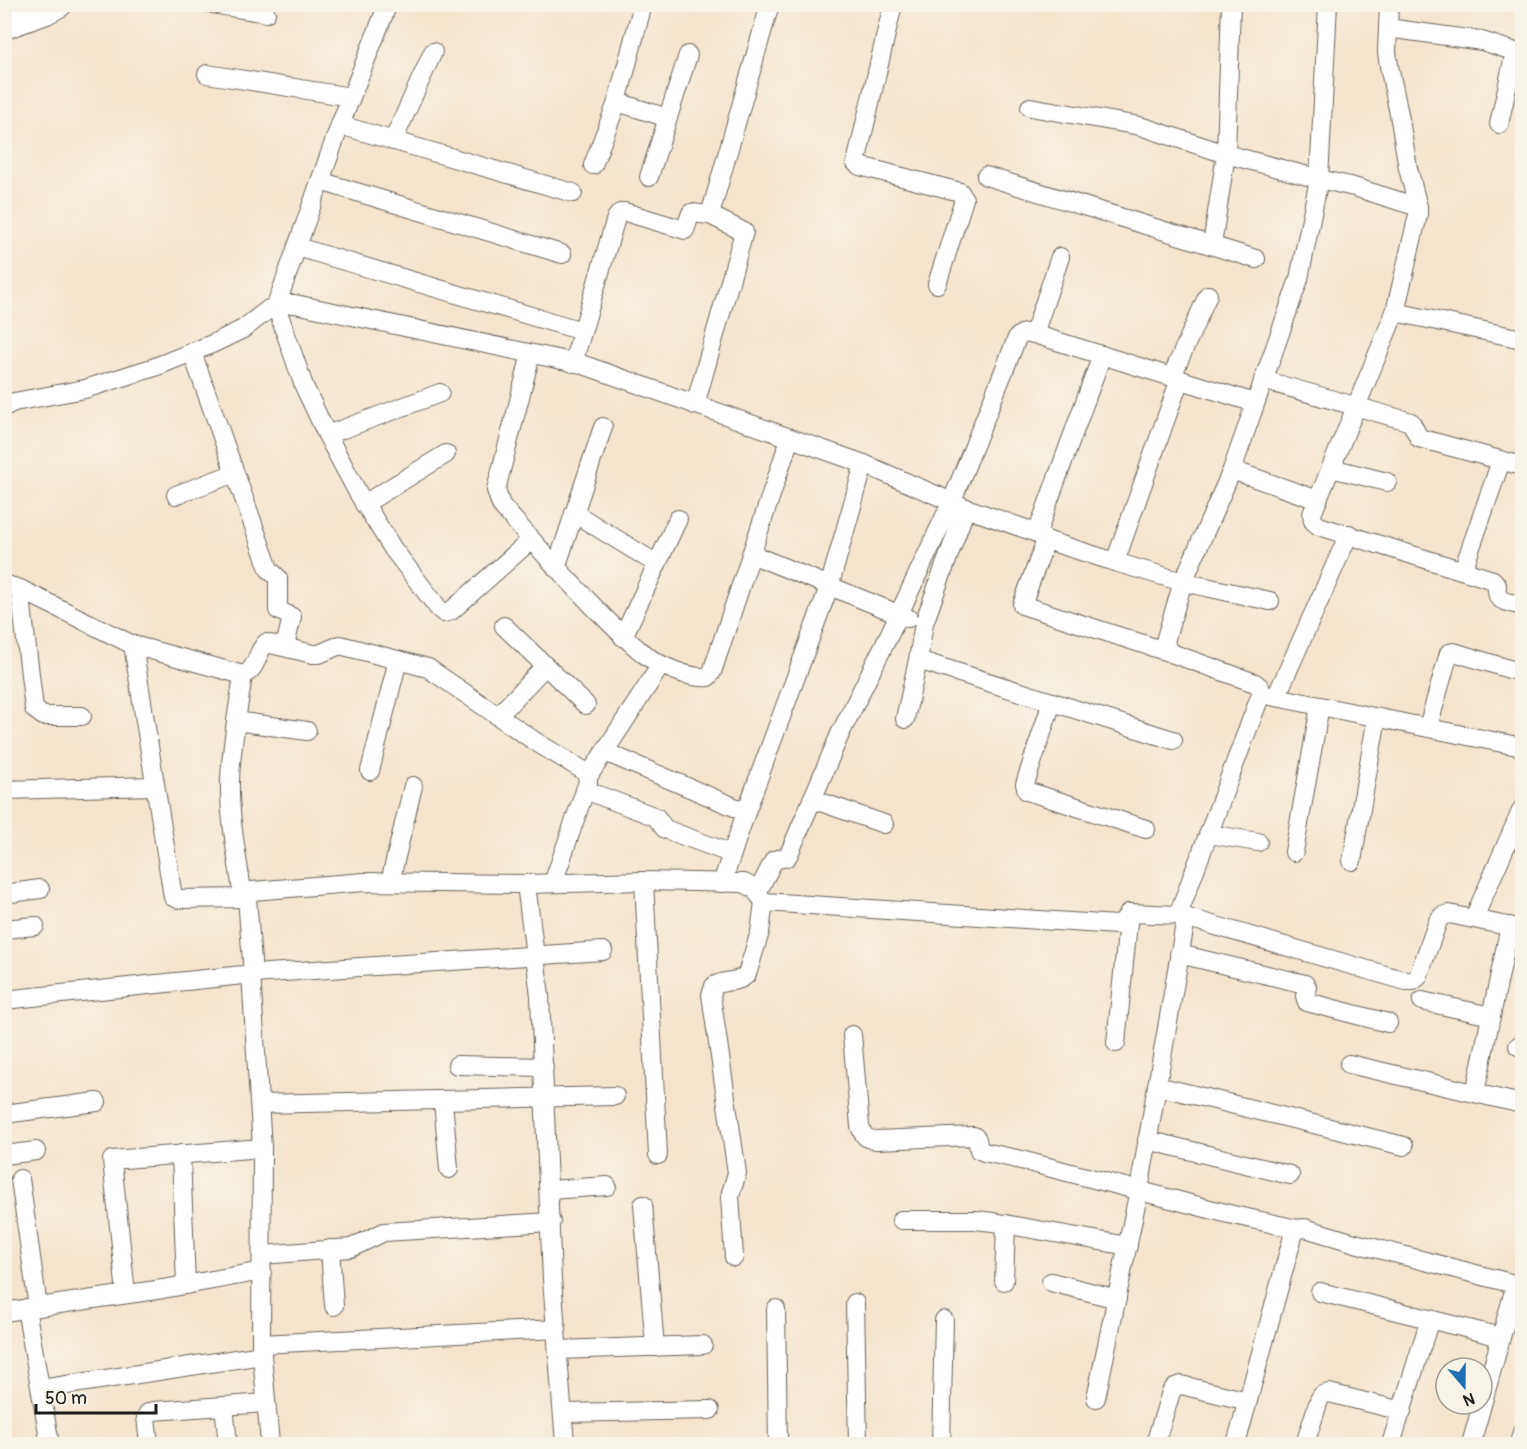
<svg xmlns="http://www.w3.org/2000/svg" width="1527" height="1449" font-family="Pangolin,sans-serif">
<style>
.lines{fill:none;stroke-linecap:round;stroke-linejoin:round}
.minor-casing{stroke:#68625a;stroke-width:20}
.secondary-casing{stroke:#68625a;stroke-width:28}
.minor{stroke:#fff;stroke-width:18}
.secondary{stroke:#fff;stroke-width:26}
</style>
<rect width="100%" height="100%" fill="#f7f3e8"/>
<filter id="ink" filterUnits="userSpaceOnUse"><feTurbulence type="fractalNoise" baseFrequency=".0167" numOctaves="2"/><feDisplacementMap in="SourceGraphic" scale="12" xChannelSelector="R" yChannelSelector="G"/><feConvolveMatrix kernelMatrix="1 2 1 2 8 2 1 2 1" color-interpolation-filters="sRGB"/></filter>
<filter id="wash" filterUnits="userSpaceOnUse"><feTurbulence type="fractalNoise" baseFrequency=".008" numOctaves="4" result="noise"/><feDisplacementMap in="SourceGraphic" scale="24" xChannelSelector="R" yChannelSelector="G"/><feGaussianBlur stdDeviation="1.35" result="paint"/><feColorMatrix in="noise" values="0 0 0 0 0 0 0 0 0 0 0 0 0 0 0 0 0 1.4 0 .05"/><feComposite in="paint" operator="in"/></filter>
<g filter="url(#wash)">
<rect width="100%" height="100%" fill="#f5e4ce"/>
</g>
<g filter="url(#ink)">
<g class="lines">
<g class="minor-casing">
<g id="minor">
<path d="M212 4 266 13"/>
<path d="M388 4 340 125 276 306 304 386 327 435 358 493 393 549 439 609 444 613 451 611 531 540"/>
<path d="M893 4 856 163 860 166 960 192 964 199 937 284"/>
<path d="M1328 4 1319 179 1354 187 1418 207"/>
<path d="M1389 4 1387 52 1389 66 1399 114 1408 168 1418 207V215L1395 312 1312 514 1313 521 1319 526 1493 580 1497 585C1495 604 1507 601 1522 606"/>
<path d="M1388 28 1482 41 1522 54"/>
<path d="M207 74 351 97"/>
<path d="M617 102 668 118"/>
<path d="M1030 107 1140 126 1226 154 1319 179 1299 279 1232 470 1183 582 1270 601"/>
<path d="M1499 124 1515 52"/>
<path d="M340 125 573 193"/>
<path d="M393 141 433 52"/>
<path d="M593 165 617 102 643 4"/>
<path d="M986 176 1256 259"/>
<path d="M649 177 688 55"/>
<path d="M320 181 562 254"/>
<path d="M710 215 770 4"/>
<path d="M1212 245 1226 154 1231 4"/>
<path d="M297 247 582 331"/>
<path d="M1395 312 1522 339"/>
<path d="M1034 334 1060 257"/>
<path d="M192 352 269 569 278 578V610L292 617 285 646"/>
<path d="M531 354 496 490 501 505C531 540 562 574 594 607 610 623 626 640 644 654 658 665 689 679 708 677L712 672 790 438"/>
<path d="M573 363 616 218 620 213 625 212 685 230 691 213 710 215 744 232 695 405"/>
<path d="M1172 376 1208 295"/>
<path d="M1263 380 1411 422 1419 438 1522 466"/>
<path d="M4 407 14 402 85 389 155 367 212 344 243 329 269 309 281 304H295L581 364 864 464 966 508 1037 533 1046 540 1115 562 1183 582 1165 641 1167 648 1171 653 1255 683 1260 687 1261 694 1178 915"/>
<path d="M327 435 440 393"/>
<path d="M1331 468 1387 482"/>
<path d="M1232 470 1318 500"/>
<path d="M176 495 235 473"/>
<path d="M364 504 446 454"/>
<path d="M574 513 657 564"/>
<path d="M1037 533 1102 355"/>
<path d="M1046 540 1022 605 1171 653"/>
<path d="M751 554 908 618"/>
<path d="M1115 562 1180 379"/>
<path d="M556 568 603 427"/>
<path d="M1463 570 1501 461"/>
<path d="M4 584 20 589 133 645 243 675C258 669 256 652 266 643L313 654H319L340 645 428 668 536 742 586 772 588 782 553 883"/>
<path d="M20 589 34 709 43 716H82"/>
<path d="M504 626 586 705"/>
<path d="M623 637 678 519"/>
<path d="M133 645 173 897 178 899 247 898"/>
<path d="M918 660 1173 740"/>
<path d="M1261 694 1522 747"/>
<path d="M1276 697 1349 534"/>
<path d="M1052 702 1025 784 1027 791 1146 829"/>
<path d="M498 716 545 666"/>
<path d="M905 719 918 660 924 623 966 508"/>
<path d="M236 721 307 731"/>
<path d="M1428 727 1449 653 1454 652 1522 673"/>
<path d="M605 752 746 812"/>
<path d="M370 771 398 660"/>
<path d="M588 777 661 665"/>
<path d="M4 790 155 786"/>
<path d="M585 790 656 817 665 829 732 854"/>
<path d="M812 799 884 824"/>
<path d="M1209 834 1258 842"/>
<path d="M1294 852 1320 706"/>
<path d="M1352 861 1377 717"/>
<path d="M644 881 658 1155"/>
<path d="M390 882 413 786"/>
<path d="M722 883 746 812 829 587 864 464"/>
<path d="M526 884 540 996 552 1279 565 1444"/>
<path d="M757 893 774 860 787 857 789 854 840 734 891 631 952 501 1017 338C1022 332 1026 332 1034 334L1255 403"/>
<path d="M4 894 40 889"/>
<path d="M243 898C238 860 229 820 230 781 231 746 238 710 243 675"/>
<path d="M1474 918 1522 809"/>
<path d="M4 929 35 926"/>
<path d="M1179 954 1305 984 1307 987 1305 996 1307 1002 1388 1023"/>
<path d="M251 974 262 1148 261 1344 270 1444"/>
<path d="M253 974 603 951"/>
<path d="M4 1000 253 974 247 898 252 891 364 882 526 884 644 881 744 883 755 889 764 902 1117 925 1122 923 1129 913 1178 915 1406 981H1413L1418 977 1438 921 1442 916 1449 914 1522 929"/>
<path d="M1422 1001 1491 1016"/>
<path d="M852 1035 860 1126C863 1136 866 1139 876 1140L974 1136 977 1139 979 1150 984 1152 1017 1159 1229 1214 1297 1229 1305 1228 1355 1243 1522 1286"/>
<path d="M1116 1043 1129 913"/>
<path d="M1518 1046 1522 1047"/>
<path d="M1349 1064 1522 1104"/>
<path d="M457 1065 544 1067"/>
<path d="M1157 1086 1404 1146"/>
<path d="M1475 1093 1510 926"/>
<path d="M443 1101 449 1169"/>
<path d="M260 1104 615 1096"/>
<path d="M4 1114 97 1102"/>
<path d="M1147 1140 1290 1175"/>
<path d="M181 1154 186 1285"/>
<path d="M4 1155 36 1151"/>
<path d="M20 1179 38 1307"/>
<path d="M550 1190 607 1186"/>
<path d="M643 1205 655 1347"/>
<path d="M901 1220H975L993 1222 1128 1246"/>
<path d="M330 1249 334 1306"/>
<path d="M262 1255 351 1248 384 1232 551 1222"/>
<path d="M734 1257 730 1196 737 1173 711 995 714 986C725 979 738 984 747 974L760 932 764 902"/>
<path d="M1004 1281 1006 1224"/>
<path d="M1051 1282 1117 1299"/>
<path d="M1320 1292 1501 1337"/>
<path d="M126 1294 112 1160 262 1148"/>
<path d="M855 1303 858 1444"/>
<path d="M26 1308 50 1444"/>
<path d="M776 1309 778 1444"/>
<path d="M4 1312 163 1289 262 1271"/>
<path d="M261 1344 557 1329"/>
<path d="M558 1350 703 1345"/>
<path d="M41 1389 262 1355"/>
<path d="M1096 1398 1139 1190 1186 918"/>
<path d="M224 1406 228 1444"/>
<path d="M564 1413 710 1410"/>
<path d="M149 1444 146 1417 148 1413 153 1411 266 1403"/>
<path d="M941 1444 944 1320"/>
<path d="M1155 1444 1171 1392 1175 1387 1181 1385 1248 1401"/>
<path d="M1236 1444 1293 1236 1297 1229"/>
<path d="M1305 1444 1319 1400 1322 1395 1329 1393 1402 1411"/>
<path d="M1391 1444 1430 1319"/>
<path d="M1471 1444 1516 1284"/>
<path d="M1519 1444 1522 1432"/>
</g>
</g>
<g class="secondary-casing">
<path id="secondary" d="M4 26 46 11 59 4"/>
</g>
<use href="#minor" class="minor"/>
<use href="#secondary" class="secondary"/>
</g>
</g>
<rect width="1527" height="1449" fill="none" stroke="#f7f3e8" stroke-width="24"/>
<g transform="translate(1464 1386) rotate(160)"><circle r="28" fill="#f7f3e8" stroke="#9f9d96" stroke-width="1.5"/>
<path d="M0-4.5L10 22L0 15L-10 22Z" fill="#1f6fb2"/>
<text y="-9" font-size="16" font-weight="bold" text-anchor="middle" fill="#1c1c1c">N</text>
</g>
<path d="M36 1404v9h120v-9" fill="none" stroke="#1c1c1c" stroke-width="3"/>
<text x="45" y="1404" font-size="18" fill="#1c1c1c" stroke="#f7f3e8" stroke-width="4.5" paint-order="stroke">50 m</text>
</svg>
